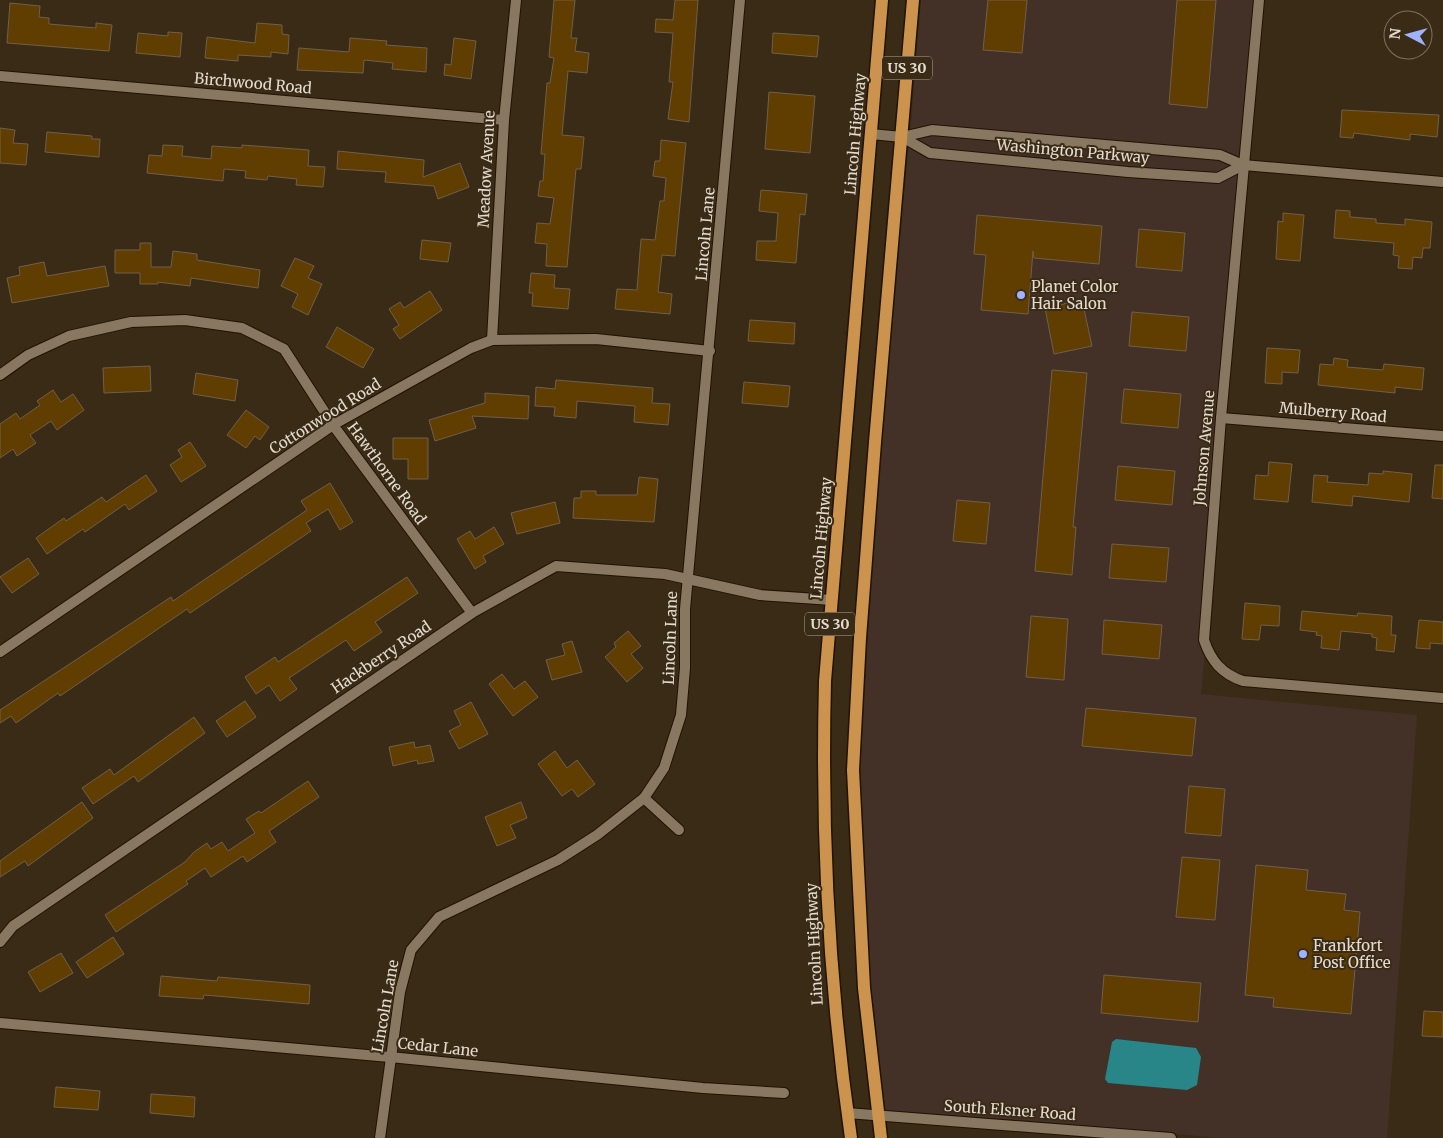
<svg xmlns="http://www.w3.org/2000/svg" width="1443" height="1138" font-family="Merriweather,serif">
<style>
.commercial{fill:#433128}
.water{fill:#288689}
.building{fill:#603d00;stroke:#705f4a}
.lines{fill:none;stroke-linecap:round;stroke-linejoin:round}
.minor-casing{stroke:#201301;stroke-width:12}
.primary-casing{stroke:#201301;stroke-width:15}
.minor{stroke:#887761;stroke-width:10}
.primary{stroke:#cc934e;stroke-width:12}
.poi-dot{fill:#9fb3fd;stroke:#3a2b17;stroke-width:2}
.labels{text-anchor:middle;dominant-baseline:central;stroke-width:4;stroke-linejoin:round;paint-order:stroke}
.shield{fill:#3a2b17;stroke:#b1a697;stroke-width:1}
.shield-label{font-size:14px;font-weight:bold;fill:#e4dbce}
.street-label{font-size:15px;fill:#e4dbce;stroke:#3a2b17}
.poi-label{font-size:15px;fill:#e4dbce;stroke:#3a2b17;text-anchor:start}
</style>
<rect width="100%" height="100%" fill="#3a2b17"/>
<path class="commercial" d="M921 0H1255L1241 156 1250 159 1201 694 1417 715 1387 1138H1220L1059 1123 883 1110 867 950 859 773 882 421 911 123Z"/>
<path class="water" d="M1116 1039 1196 1048 1201 1057 1197 1085 1187 1090 1108 1083 1105 1079 1112 1042Z"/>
<g class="building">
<path d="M554 0H575L571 38H577L575 51 589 53 587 73 568 71 562 135 584 137 581 169H576L567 267 546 266 547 244 535 243 537 223 550 224 554 198 538 196 540 181H543L545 154H541L547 83H550L554 58 549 57Z"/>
<path d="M675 0H698L689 122 668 119 673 82H669L673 33 655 32 656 19 673 20Z"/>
<path d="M988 0H1027L1022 53 983 50Z"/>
<path d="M1177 0H1216L1207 108 1169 104Z"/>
<path d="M10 3 40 6 39 17 49 18V24L96 28V23L112 25 109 51 7 43Z"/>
<path d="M257 23 282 25V34L289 35 288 54 271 52V57L238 55V61L205 58 207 37 255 43Z"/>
<path d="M168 32 182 33 180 57 136 53 138 33 168 36Z"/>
<path d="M773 33 819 36 817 57 772 53Z"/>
<path d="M350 38 387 41 386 45 427 48 426 72 392 69 393 63 364 60 363 73 297 70 299 48 349 52Z"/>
<path d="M454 38 476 41 471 79 444 75 445 64 451 65Z"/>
<path d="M769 92 815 96 810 153 765 149Z"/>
<path d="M1342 110 1439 115 1437 137 1410 134V140L1354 133 1353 138 1340 137Z"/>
<path d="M0 128 15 130 13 143 28 144 26 165 0 163Z"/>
<path d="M47 132 92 136V139H100L99 157 45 152Z"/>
<path d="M661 140 686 143 675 256 662 255 658 292 672 294 670 314 615 309 617 289 637 290 641 239 655 240 660 201H664L666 178 653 176 655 161H660Z"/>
<path d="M163 145 183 146 182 156 211 159 212 146 242 148V145L309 150 308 166 325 167 323 187 296 185 297 179 268 176 267 180 245 178 246 171 224 169 223 181 147 173 149 155 162 156Z"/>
<path d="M338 151 424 160 423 177 460 163 469 187 438 199 434 186 385 182 386 172 337 169Z"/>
<path d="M761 190 807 194 805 215 800 214 796 263 756 260 757 241H776L778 213 759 211Z"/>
<path d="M1336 210 1350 211V217L1376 219V223L1405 225V219L1432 222 1430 248H1423L1422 258 1413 257 1412 269 1398 268 1399 256 1393 255 1394 243 1334 238Z"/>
<path d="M1283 213 1304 215 1300 261 1276 259 1278 221 1283 222Z"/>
<path d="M977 215 1102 226 1099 264 1034 258 1033 251 1028 314 981 310 986 255 974 254Z"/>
<path d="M1139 229 1185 233 1182 271 1136 267Z"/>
<path d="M422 240 451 243 448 262 420 259Z"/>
<path d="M140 243H151V267H171L173 251 197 254V260L260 270 258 288 191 278 190 286 158 282V284H140V273H115V250H140Z"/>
<path d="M295 258 314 266 308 278 322 284 308 315 292 307 298 294 281 286Z"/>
<path d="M44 262 47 276 105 266 109 286 12 303 7 278 20 275 19 267Z"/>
<path d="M531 273 555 275 554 288 570 289 568 309 532 306 533 293H529Z"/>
<path d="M430 291 442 310 400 339 393 329 399 325 389 309 400 302 404 308Z"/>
<path d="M1082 300 1092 346 1054 354 1045 308Z"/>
<path d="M1132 312 1189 317 1186 351 1129 346Z"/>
<path d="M750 320 795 323 794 344 748 341Z"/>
<path d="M337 327 374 349 363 368 326 347Z"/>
<path d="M1267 348 1300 350 1298 373 1282 372V384L1265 383Z"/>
<path d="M1334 358 1348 360 1347 367 1383 370 1384 364 1424 368 1422 390 1395 387V393L1318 385 1320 364 1333 365Z"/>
<path d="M150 366 151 391 104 393 103 368Z"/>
<path d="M1052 370 1087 373 1073 527H1076L1072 575 1035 571Z"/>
<path d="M196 373 238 380 235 401 193 394Z"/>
<path d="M556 380 653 388 652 403 670 404 668 425 634 422 635 406 577 401 576 418 554 416 555 407 535 406 536 387 555 389Z"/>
<path d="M744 382 790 386 788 407 742 403Z"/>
<path d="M1124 389 1181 394 1178 428 1121 423Z"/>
<path d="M53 390 61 402 73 394 84 410 57 430 51 421 30 435 36 443 17 456 13 449 0 458V424L16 413 20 419 40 405 37 401Z"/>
<path d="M485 393 529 396 528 419 472 416 476 428 435 441 429 420 485 403Z"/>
<path d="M246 410 269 427 260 440 255 436 246 448 227 435Z"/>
<path d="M393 438H428V479H408V459H393Z"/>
<path d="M190 442 206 466 181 482 170 465 182 457 178 450Z"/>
<path d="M1269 462 1292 464 1288 502 1254 499 1256 475 1268 476Z"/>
<path d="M1435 465H1443V499L1432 498Z"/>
<path d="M1118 466 1175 471 1172 505 1115 500Z"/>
<path d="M1383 471 1412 474 1409 502 1353 496 1352 506 1312 502 1314 475 1328 476 1327 482 1368 485 1369 473 1383 474Z"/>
<path d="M146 475 157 491 129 510 125 504 85 532 83 529 47 554 36 538 64 518 66 521 102 497 106 502Z"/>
<path d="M639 477 658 479 654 522 573 518 574 498H581V491H596V495H637Z"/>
<path d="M330 483 353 522 340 530 328 509 306 523 311 531 190 613 187 609 60 696 58 693 16 723 11 716 0 723V710L171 597 173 601 307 510 301 501Z"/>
<path d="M957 500 990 503 986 544 953 541Z"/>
<path d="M555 502 560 523 517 534 511 513Z"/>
<path d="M494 527 504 544 483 556 486 562 475 569 457 539 470 531 475 539Z"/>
<path d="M1112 544 1169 548 1166 582 1109 578Z"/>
<path d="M28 558 39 574 12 593 0 577Z"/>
<path d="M407 577 418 593 375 622 382 632 354 651 346 640 289 678 297 689 280 701 269 685 256 694 245 677 275 657 278 662Z"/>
<path d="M1245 603 1280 606 1279 626 1261 625 1259 640 1242 639Z"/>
<path d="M1302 611 1357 616 1358 613 1392 616 1391 635H1396L1394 652 1376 650 1377 638 1372 637V634L1341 631 1339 650 1321 648 1322 636 1316 635 1317 632 1300 630Z"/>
<path d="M1031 616 1068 619 1064 680 1026 677Z"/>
<path d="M1104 620 1162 625 1159 659 1102 654Z"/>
<path d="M1419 620 1443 622V644L1430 643V649L1416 648Z"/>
<path d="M628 631 641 646 631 654 643 668 627 682 605 657 616 647 614 643Z"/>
<path d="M572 641 582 672 552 680 546 660 565 655 562 644Z"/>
<path d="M502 674 514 689 525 681 538 697 513 716 489 684Z"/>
<path d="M245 701 256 717 227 737 216 721Z"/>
<path d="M471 702 488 734 459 749 449 731 461 725 454 711Z"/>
<path d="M1086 708 1196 718 1192 756 1082 746Z"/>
<path d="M194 717 205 733 138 782 134 776 93 804 82 788 110 769 114 775Z"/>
<path d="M414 742 415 748 430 745 434 761 418 764 417 760 393 766 389 747Z"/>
<path d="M555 751 567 768 577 760 595 784 578 797 572 789 562 796 538 764Z"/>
<path d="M308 781 319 797 269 831 276 842 247 862 243 856 211 877 205 868 186 881 188 884 116 932 105 915 185 862 194 852 207 843 211 849 222 842 228 851 255 833 246 819 259 811 261 813Z"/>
<path d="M1189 786 1225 789 1221 836 1185 833Z"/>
<path d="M82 802 93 818 28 866 25 861 0 877V861Z"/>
<path d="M521 802 527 818 510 825 516 838 497 846 485 817Z"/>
<path d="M1182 857 1220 860 1215 920 1176 917Z"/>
<path d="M1256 865 1308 870 1306 890 1346 894 1344 910 1360 912 1351 1014 1273 1007 1274 998 1245 995Z"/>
<path d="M113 937 124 954 87 978 76 962Z"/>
<path d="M61 953 73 973 40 992 28 972Z"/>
<path d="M1104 975 1201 983 1198 1022 1101 1013Z"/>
<path d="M161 976 217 981 218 977 310 985 309 1004 204 995 203 999 159 996Z"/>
<path d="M1424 1011 1443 1012V1037L1422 1036Z"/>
<path d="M56 1087 100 1091 98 1110 54 1107Z"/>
<path d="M151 1094 195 1097 194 1117 150 1113Z"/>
</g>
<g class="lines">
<g class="minor-casing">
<g id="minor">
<path d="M1259 0 1221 418 1204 640C1211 661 1222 674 1243 681L1443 698"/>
<path d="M0 76 504 120"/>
<path d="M871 134 902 137 932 130 1220 155 1243 165 1443 182"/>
<path d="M902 137 930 153 1128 172 1218 178 1243 165"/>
<path d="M492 340 504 120 516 0"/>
<path d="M0 375 28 355 69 336 131 322 185 320 242 328 284 349 333 425 472 613"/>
<path d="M1221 418 1443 436"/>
<path d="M0 652 333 425 471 348 492 340 596 339 710 351"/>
<path d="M644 798 679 830"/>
<path d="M0 942 13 926 472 613 556 566 665 574 760 595 832 600"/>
<path d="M0 1023 390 1057 703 1088 784 1093"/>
<path d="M847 1113 1171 1138"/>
<path d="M380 1138 400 992 411 950 439 917 558 860 597 835 644 798 664 768 681 715 685 668V609L740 0"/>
</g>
</g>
<g class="primary-casing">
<g id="primary">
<path d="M851 1138C829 986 821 835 825 681L882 0"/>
<path d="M881 1138 864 988 853 770 860 638 875 442 913 0"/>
</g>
</g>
<use href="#minor" class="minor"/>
<use href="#primary" class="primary"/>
</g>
<g class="poi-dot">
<circle cx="1021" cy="295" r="5"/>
<circle cx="1303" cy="954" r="5"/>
</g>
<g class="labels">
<g class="shield">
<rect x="882" y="56.5" width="50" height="23" rx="4"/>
<rect x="805" y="612.5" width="50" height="23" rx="4"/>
</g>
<g class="shield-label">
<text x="907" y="68">US 30</text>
<text x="830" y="624">US 30</text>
</g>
<g class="street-label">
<text transform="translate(253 83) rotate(5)">Birchwood Road</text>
<text transform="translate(855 134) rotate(-85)">Lincoln Highway</text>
<text transform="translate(1073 151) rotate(5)">Washington Parkway</text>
<text transform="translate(486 169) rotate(-87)">Meadow Avenue</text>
<text transform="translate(705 234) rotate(-85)">Lincoln Lane</text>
<text transform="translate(1333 412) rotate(5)">Mulberry Road</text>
<text transform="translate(325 416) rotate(-32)">Cottonwood Road</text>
<text transform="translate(1204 448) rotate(-85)">Johnson Avenue</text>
<text transform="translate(387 473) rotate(54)">Hawthorne Road</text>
<text transform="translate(821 538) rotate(-85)">Lincoln Highway</text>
<text transform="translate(670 638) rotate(-88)">Lincoln Lane</text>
<text transform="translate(381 657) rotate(-34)">Hackberry Road</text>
<text transform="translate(814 944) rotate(-93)">Lincoln Highway</text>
<text transform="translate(385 1006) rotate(-80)">Lincoln Lane</text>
<text transform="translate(438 1047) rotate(6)">Cedar Lane</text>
<text transform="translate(1010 1110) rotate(4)">South Elsner Road</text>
</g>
<g class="poi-label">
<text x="1031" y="286">Planet Color<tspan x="1031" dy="17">Hair Salon</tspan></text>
<text x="1313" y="945">Frankfort<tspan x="1313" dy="17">Post Office</tspan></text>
</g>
</g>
<g transform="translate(1408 35) rotate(276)"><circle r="24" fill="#3a2b17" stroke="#7e7160"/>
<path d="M0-4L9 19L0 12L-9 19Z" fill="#9fb3fd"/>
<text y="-8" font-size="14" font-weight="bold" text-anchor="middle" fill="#e4dbce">N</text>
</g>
</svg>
